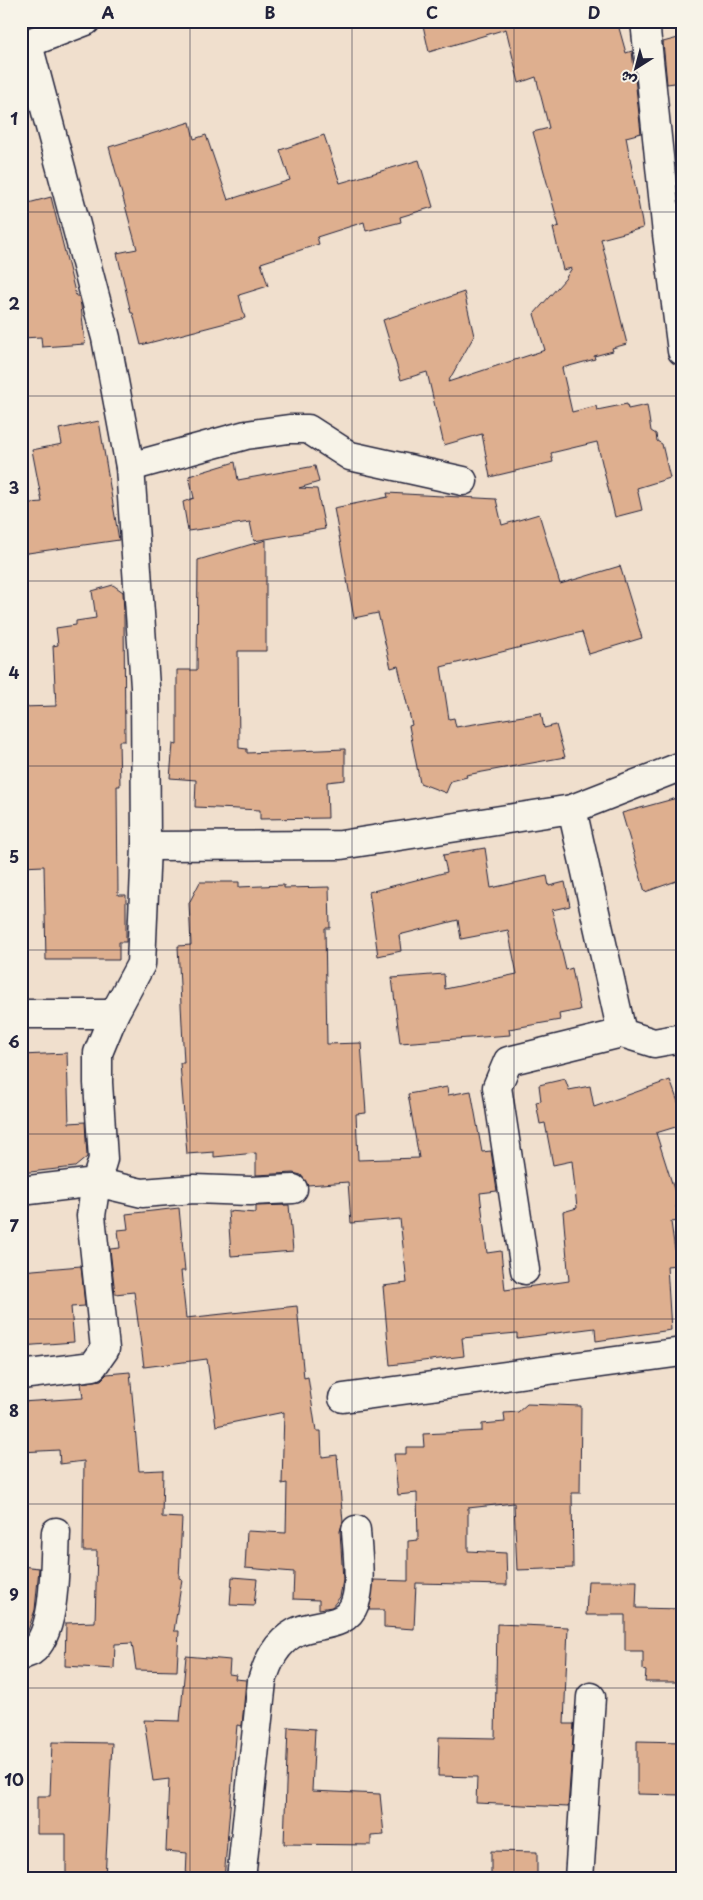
<svg xmlns="http://www.w3.org/2000/svg" width="703" height="1900" font-family="'Playpen Sans','Playpen Sans Arabic',sans-serif">
<style>
.building{fill:#deaf8f;stroke:#22223b}
.lines{fill:none;stroke-linecap:round;stroke-linejoin:round}
.street-casing{stroke:#22223b;stroke-width:31}
.secondary-casing{stroke:#22223b;stroke-width:31}
.street{stroke:#f7f3e8;stroke-width:28}
.secondary{stroke:#f7f3e8;stroke-width:28}
.grid{fill:none;stroke:#22223b;stroke-width:1;stroke-opacity:0.55}
.neatline{fill:none;stroke:#22223b;stroke-width:2}
.grid-label{font-size:16px;text-anchor:middle;font-weight:bold;fill:#22223b}
</style>
<rect width="100%" height="100%" fill="#f0dfcd"/>
<filter id="ink" filterUnits="userSpaceOnUse"><feTurbulence type="fractalNoise" baseFrequency=".02" numOctaves="2"/><feDisplacementMap in="SourceGraphic" scale="10" xChannelSelector="R" yChannelSelector="G"/><feConvolveMatrix kernelMatrix="1 2 1 2 8 2 1 2 1" color-interpolation-filters="sRGB"/></filter>
<g filter="url(#ink)">
<g class="building">
<path d="M422 21H617L626 53 632 51 641 133 626 137 643 228 601 239 627 344 612 348 613 351 594 356 595 359 562 368 572 412 596 406 597 410 627 404 628 409 647 405 651 431 656 434 657 441 662 444 670 478 637 488 642 510 615 517 597 442 551 453 553 462 490 477 482 434 444 445 427 372 401 380 383 320 464 292 474 336 448 382 545 350 534 314 565 279 572 268 563 270 553 228 559 226 533 132 549 128 536 77 519 83 506 29 429 52Z"/>
<path d="M682 37V82L667 84 663 42Z"/>
<path d="M190 122 194 139 206 135 228 200 290 180 280 150 324 135 340 183 419 160 433 207 400 217 401 222 366 231 364 222 317 237 319 244 261 263 268 286 239 295 245 318 141 345 133 313H131L117 253 137 249 109 147Z"/>
<path d="M51 197 76 296H79L81 306 85 344 42 347 41 337 21 338V205Z"/>
<path d="M99 421 119 540 21 554V504L42 502 32 450 62 444 59 429Z"/>
<path d="M235 462 238 480 315 466 319 482 299 488 317 489 325 529 254 541 250 522 188 531 183 502 194 498 189 476Z"/>
<path d="M387 493 496 499 502 525 539 514 560 584 620 566 642 638 589 654 582 632 441 667 449 719 454 718 456 727 541 713 544 728 556 725 565 757 466 775 467 777 451 781 446 793 420 783 409 726 412 725 398 666 391 668 378 613 354 618 334 508 388 497Z"/>
<path d="M266 540V651H238L239 748 247 749V753L345 749V780L327 782 328 818 260 819V810L195 807 196 780 170 778 173 744 177 745V670H197L198 560Z"/>
<path d="M113 585 123 592 124 615 125 741H119L120 786H117L118 895H126V942H119V960H46L44 866 21 867V707L56 706 53 646 58 645 56 628 76 625V621L96 618 92 591Z"/>
<path d="M677 798 682 811V879L645 892 622 813Z"/>
<path d="M485 848 491 888 547 876 549 886 565 882 570 906 552 910 566 970 572 968 580 1010 559 1014 560 1020 509 1029 510 1035 400 1043 392 978 444 974 445 989 517 974 508 930 461 939 458 920 399 935 401 951 378 956 369 892 447 872 443 855Z"/>
<path d="M200 882H239V887L284 885V888L329 887 330 928H325L327 1044 361 1043 366 1113 356 1114 358 1160 419 1158 408 1094 447 1087 448 1095 471 1091 482 1152 491 1151 497 1191 480 1193 487 1253 501 1251 505 1290 569 1281 563 1212 577 1208 572 1161 553 1165 545 1123 540 1124 536 1102 541 1101 539 1085 565 1079 569 1090 590 1086 594 1107 670 1080 682 1113V1125L656 1133 679 1205 676 1206 679 1221 671 1222 677 1265 667 1266 671 1330 596 1341 595 1328 517 1338V1333L462 1338 464 1356 390 1365 383 1286 407 1283 400 1219 351 1223 348 1182 308 1185 301 1175 293 1173 256 1175V1153L214 1157V1152L187 1154 180 1063H184L178 946 191 945 189 903Z"/>
<path d="M67 1053 69 1123 85 1122 87 1157 75 1167 21 1173V1055Z"/>
<path d="M289 1205 293 1251 231 1256 228 1211 256 1213V1206Z"/>
<path d="M179 1208 185 1271H181L186 1318 297 1306 304 1378 308 1377 316 1431H321L322 1457 337 1455 343 1522 340 1531 343 1580 340 1597 332 1607 319 1609V1600L293 1599 294 1572 245 1568 247 1531 286 1533 287 1483 282 1484 284 1412 216 1426 207 1359 144 1367 134 1292 115 1294 110 1249 120 1248 118 1230 128 1229 126 1214Z"/>
<path d="M81 1266 85 1306 71 1307 74 1342 21 1346V1271Z"/>
<path d="M130 1372 139 1471 163 1470 162 1517 182 1518 179 1578 182 1579 174 1631H179L177 1671 136 1670 132 1643 115 1644 114 1669 65 1666 66 1623 95 1622 97 1551H83L84 1461 60 1464 59 1450 21 1452V1402L83 1398 81 1383 101 1380 107 1374Z"/>
<path d="M527 1404 581 1406 580 1493H572L573 1568 517 1570 514 1503 468 1508V1551L506 1553 507 1585 416 1583 414 1629 384 1627V1610H369L374 1580 408 1581V1541L418 1540 417 1493 398 1495 394 1454H406V1447H424L423 1434 482 1431V1424L505 1422 504 1413 518 1412Z"/>
<path d="M21 1566 39 1568 35 1610 27 1633 21 1639Z"/>
<path d="M232 1577 257 1579 254 1606 230 1605Z"/>
<path d="M588 1581H637L636 1608 682 1609V1682H645L646 1671 643 1670V1651H625V1615H586Z"/>
<path d="M497 1624 568 1627 564 1724H574L568 1807 476 1803 477 1777 438 1776 439 1737 495 1738Z"/>
<path d="M186 1656 230 1660 229 1674 236 1675 235 1679 246 1680 242 1726 237 1725 224 1879H186L187 1853 166 1851 169 1779 153 1781 144 1720 180 1721Z"/>
<path d="M288 1727 315 1729 312 1791 380 1794 384 1835 371 1836V1845L284 1844Z"/>
<path d="M637 1741 682 1742V1795L637 1794Z"/>
<path d="M52 1742 112 1743 105 1879H66V1834H37V1796H50Z"/>
<path d="M491 1851 537 1852V1879H491Z"/>
</g>
<g class="lines">
<g class="street-casing">
<g id="street">
<path d="M645 21 667 234 682 351"/>
<path d="M28 44 106 338 130 467 145 687 146 846 341 845 572 809 622 1033 654 1043 682 1038"/>
<path d="M130 467 246 435 289 429H308L350 456 463 481"/>
<path d="M572 809 682 766"/>
<path d="M21 1014H114"/>
<path d="M21 1191 96 1182 103 1159 98 1083V1053L114 1014 141 964 146 846"/>
<path d="M525 1270 497 1087 508 1061 622 1033"/>
<path d="M21 1375 93 1366 105 1349 91 1216 96 1182 142 1193 194 1189 250 1191 293 1189"/>
<path d="M343 1398 682 1352"/>
<path d="M21 1656C24 1654 29 1653 32 1651 57 1633 54 1562 56 1532"/>
<path d="M241 1879 262 1681C268 1661 276 1643 296 1632 316 1622 346 1629 355 1603 362 1584 357 1550 356 1530"/>
<path d="M579 1879 591 1697"/>
</g>
</g>
<g class="secondary-casing">
<path id="secondary" d="M21 46 86 21"/>
</g>
<use href="#street" class="street"/>
<use href="#secondary" class="secondary"/>
</g>
</g>
<path class="grid" d="M190 21V1879M352 21V1879M514 21V1879M21 212H682M21 396H682M21 581H682M21 766H682M21 950H682M21 1134H682M21 1319H682M21 1504H682M21 1688H682"/>
<rect width="703" height="1900" fill="none" stroke="#f7f3e8" stroke-width="55"/>
<g transform="translate(636 68) rotate(216)" stroke="#f7f3e8" stroke-width="4" paint-order="stroke">
<path d="M0-4L9 19L0 12L-9 19Z" fill="#22223b"/>
<text y="-8" font-size="14" font-weight="bold" text-anchor="middle" fill="#22223b">ش</text>
</g>
<rect x="28" y="28" width="648" height="1844" class="neatline"/>
<g class="grid-label">
<text x="108" y="19">A</text>
<text x="270" y="19">B</text>
<text x="432" y="19">C</text>
<text x="594" y="19">D</text>
<text x="14" y="125">1</text>
<text x="14" y="310">2</text>
<text x="14" y="494">3</text>
<text x="14" y="679">4</text>
<text x="14" y="863">5</text>
<text x="14" y="1048">6</text>
<text x="14" y="1232">7</text>
<text x="14" y="1417">8</text>
<text x="14" y="1601">9</text>
<text x="14" y="1786">10</text>
</g>
</svg>
